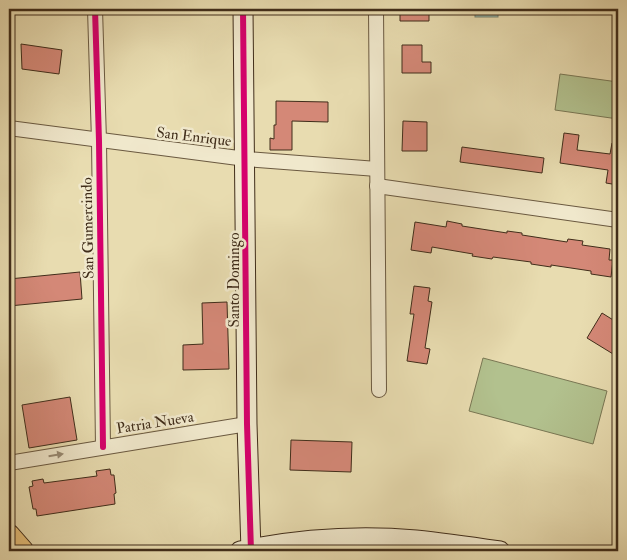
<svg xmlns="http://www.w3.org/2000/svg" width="627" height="560" font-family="'IM FELL Double Pica',serif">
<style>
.green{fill:#b2c18e;stroke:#797754}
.water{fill:#97bbaf;stroke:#748273}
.building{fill:#d48877;stroke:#402d1a}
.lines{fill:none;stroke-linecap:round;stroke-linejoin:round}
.street-casing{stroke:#6a5940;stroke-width:16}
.secondary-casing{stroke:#402d1a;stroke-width:21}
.primary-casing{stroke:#402d1a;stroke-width:23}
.street{stroke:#f0e8cc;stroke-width:14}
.secondary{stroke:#f0e8cc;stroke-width:19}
.primary{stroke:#e4be78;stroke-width:21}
.cycleway-casing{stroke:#f0e8cc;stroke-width:9}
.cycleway{stroke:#d6006c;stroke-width:6}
.oneway{fill:#988a73}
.labels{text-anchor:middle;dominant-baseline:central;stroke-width:5;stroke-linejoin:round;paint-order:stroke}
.street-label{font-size:15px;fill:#402d1a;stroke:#f0e8cc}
</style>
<rect width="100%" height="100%" fill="#e8dcb0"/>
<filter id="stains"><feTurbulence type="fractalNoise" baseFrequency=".004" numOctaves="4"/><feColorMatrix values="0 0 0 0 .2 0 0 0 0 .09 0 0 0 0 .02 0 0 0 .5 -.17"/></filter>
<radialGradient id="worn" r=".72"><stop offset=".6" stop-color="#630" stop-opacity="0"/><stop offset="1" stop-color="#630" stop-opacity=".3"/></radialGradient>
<g class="green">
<path d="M560 74 618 82V119L555 110Z"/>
<path d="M483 358 607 391 593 444 469 411Z"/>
</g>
<rect class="water" x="475" y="9" width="23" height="8"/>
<g class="building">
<path d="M400 9 429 10V21H400Z"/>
<path d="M21 44 62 50 59 74 22 69Z"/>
<path d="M402 45H422V62H431V73H402Z"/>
<path d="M276 101 328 102V122L292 121V150H270V138L274 139V125H276Z"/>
<path d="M403 121 427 122V151H402Z"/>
<path d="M564 133 579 135 577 150 610 154 612 143 618 144V185L606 183 608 170 560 163Z"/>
<path d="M462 147 544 158 542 173 460 162Z"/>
<path d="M447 221 462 224V226L507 233V231L522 233V235L567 242 568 239 583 241 582 245 610 249 609 260H613L611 277 591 274V271L551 265V267L531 264V262L493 257 492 259 472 256 473 254 432 247 431 253 411 250 415 222 446 227Z"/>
<path d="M80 272 82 299 9 306V279Z"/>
<path d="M414 286 430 288 428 301 432 302 425 348 430 349 427 364 407 361 414 314H410Z"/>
<path d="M227 302 229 369 183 370V345L203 344 202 303Z"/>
<path d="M602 313 618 323V357L587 338Z"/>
<path d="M70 397 77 440 29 448 22 405Z"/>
<path d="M291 440 352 442 351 472 290 470Z"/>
<path d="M110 469 111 475H114L116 493 114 494 115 504 37 516 36 509H33L29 487 33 486 32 481 43 479 44 483 97 476 96 471Z"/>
</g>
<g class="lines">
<g class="street-casing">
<g id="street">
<path d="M95 9 99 141 103 447"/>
<path d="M376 9 379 390"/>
<path d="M9 128 246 159 377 169"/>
<path d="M377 186 618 220"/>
<path d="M9 463 247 424"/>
</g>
</g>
<g class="secondary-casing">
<g id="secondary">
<path d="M243 9 247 424 251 551"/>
<path d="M240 551C298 539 358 535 416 540 444 543 472 547 500 551"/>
</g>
</g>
<g class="primary-casing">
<path id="primary" d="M9 535 23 551"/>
</g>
<use href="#street" class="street"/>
<use href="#secondary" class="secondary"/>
<use href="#primary" class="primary"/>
<g class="cycleway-casing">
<g id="cycleway">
<path d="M95 9 99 141 103 447"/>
<path d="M243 9 247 424 251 551"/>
</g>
</g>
<use href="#cycleway" class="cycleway"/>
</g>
<defs><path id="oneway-solid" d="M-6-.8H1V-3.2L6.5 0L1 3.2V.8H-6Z" transform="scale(1.25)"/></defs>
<use class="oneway" href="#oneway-solid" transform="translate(56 455) rotate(-9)"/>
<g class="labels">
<g class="street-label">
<text transform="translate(194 137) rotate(7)">San Enrique</text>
<text transform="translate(88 228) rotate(-91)">San Gumercindo</text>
<text transform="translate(234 280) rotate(-90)">Santo Domingo</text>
<text transform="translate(155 423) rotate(-9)">Patria Nueva</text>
</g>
</g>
<rect width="627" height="560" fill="none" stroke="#e8dcb0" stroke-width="30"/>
<rect x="10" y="10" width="607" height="540" fill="none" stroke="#402d1a" stroke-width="2.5"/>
<rect x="15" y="15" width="597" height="530" fill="none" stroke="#402d1a"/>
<rect width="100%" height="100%" filter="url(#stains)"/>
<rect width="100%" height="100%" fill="url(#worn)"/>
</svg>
